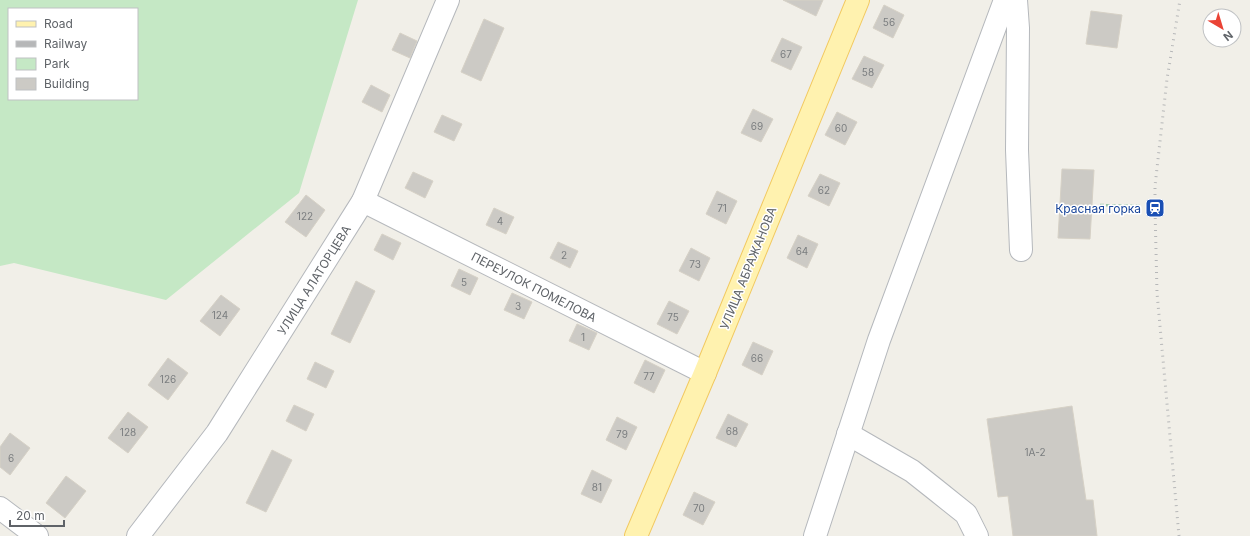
<svg xmlns="http://www.w3.org/2000/svg" width="1250" height="536" font-family="Inter,sans-serif">
<style>
.green{fill:#c5e8c5;fill-rule:evenodd}
.building{fill:#cccac5;stroke:#d6d1c6}
.lines{fill:none;stroke-linecap:round;stroke-linejoin:round}
.minor-casing{stroke:#b5b8bc;stroke-width:24}
.major-casing{stroke:#f2c960;stroke-width:24}
.path{stroke:#9cc7a9;stroke-width:2.5;stroke-dasharray:4 2;stroke-linecap:butt}
.minor{stroke:#fff;stroke-width:22}
.major{stroke:#fff2af;stroke-width:22}
.rail{stroke:#b6b7b8;stroke-width:3;stroke-dasharray:1 5;stroke-linecap:butt}
.labels{text-anchor:middle;dominant-baseline:central;stroke-width:3;stroke-linejoin:round;paint-order:stroke}
.number-label{font-size:10px;fill:#7a7d7f}
.transit-label{font-size:12px;fill:#164399;stroke:#fff;text-anchor:end}
.street-label{font-size:12px;fill:#5f6368;stroke:#fff}
</style>
<rect width="100%" height="100%" fill="#f1efe8"/>
<path class="green" d="M0 0H358L299 193 166 300 14 263 0 266ZM9 9H137V99H9Z"/>
<g class="building">
<path d="M783 0H823L816 16Z"/>
<path d="M884 5 904 15 893 38 873 28Z"/>
<path d="M1091 11 1122 15 1117 48 1086 44Z"/>
<path d="M484 19 504 28 481 81 461 72Z"/>
<path d="M400 33 417 41 410 58 392 50Z"/>
<path d="M782 38 802 47 791 70 771 61Z"/>
<path d="M864 56 884 65 872 88 852 79Z"/>
<path d="M371 85 390 95 382 112 362 102Z"/>
<path d="M753 109 773 119 761 142 741 133Z"/>
<path d="M837 112 857 122 845 145 825 135Z"/>
<path d="M442 115 462 124 454 141 434 132Z"/>
<path d="M1062 169 1094 170 1090 239 1058 238Z"/>
<path d="M413 172 433 181 425 198 405 188Z"/>
<path d="M820 174 840 183 829 206 808 196Z"/>
<path d="M717 191 737 201 726 224 706 214Z"/>
<path d="M306 195 325 210 306 237 285 222Z"/>
<path d="M494 208 514 217 506 234 486 225Z"/>
<path d="M382 234 401 243 393 260 374 250Z"/>
<path d="M798 235 818 244 807 268 787 258Z"/>
<path d="M558 242 578 251 570 268 550 258Z"/>
<path d="M691 248 710 258 699 281 679 271Z"/>
<path d="M459 269 478 278 470 295 451 286Z"/>
<path d="M356 281 375 291 350 343 331 334Z"/>
<path d="M512 293 532 302 524 319 504 310Z"/>
<path d="M221 295 240 309 220 336 200 321Z"/>
<path d="M669 301 689 311 677 334 657 324Z"/>
<path d="M577 324 597 333 589 350 569 341Z"/>
<path d="M753 342 773 351 762 375 742 365Z"/>
<path d="M168 358 188 373 168 400 148 385Z"/>
<path d="M645 360 665 370 654 393 634 383Z"/>
<path d="M315 362 334 371 326 388 307 379Z"/>
<path d="M294 405 314 414 306 431 286 421Z"/>
<path d="M1072 406 1086 500H1093L1097 536H1013L1008 496 998 497 987 419Z"/>
<path d="M128 412 148 427 128 453 108 438Z"/>
<path d="M728 414 748 424 736 447 716 438Z"/>
<path d="M617 417 637 427 626 450 606 440Z"/>
<path d="M10 433 30 448 10 475 0 467V447Z"/>
<path d="M272 450 292 460 266 512 246 503Z"/>
<path d="M592 470 612 480 601 503 581 494Z"/>
<path d="M66 476 86 491 65 518 46 503Z"/>
<path d="M694 492 715 502 703 525 683 515Z"/>
</g>
<g class="lines">
<g class="minor-casing">
<g id="minor">
<path d="M1016 0 1018 28 1017 150 1021 250"/>
<path d="M363 201 705 373"/>
<path d="M848 434 912 471 936 490 966 514 977 536"/>
<path d="M0 508 37 536"/>
<path d="M138 536 217 433 363 201 448 0"/>
<path d="M815 536 879 340 1005 0"/>
</g>
</g>
<g class="major-casing">
<path id="major" d="M636 536 705 373 858 0"/>
</g>
<path class="path" d="M1100 205 1142 206"/>
<use href="#minor" class="minor"/>
<use href="#major" class="major"/>
<path class="rail" d="M1179 536 1157 293 1155 208V186L1167 79 1180 0"/>
</g>
<defs>
<g id="station-square" transform="scale(1)"><rect x="-9" y="-9" width="18" height="18" rx="4" fill="#1a4fb4" stroke="#fff"/><path d="M-3-6H3Q5-6 5-4V2Q5 4 3 4L4.5 6H3L1.5 4h-3L-3 6H-4.5L-3 4Q-5 4-5 2V-4Q-5-6-3-6ZM-3.5-4v3h7v-3ZM-3.5 1v1.5H-2V1ZM2 1v1.5H3.5V1Z" fill="#fff"/></g>
</defs>
<g fill-rule="evenodd">
<use href="#station-square" x="1155" y="208"/>
</g>
<g class="labels">
<g class="number-label">
<text x="889" y="22">56</text>
<text x="786" y="54">67</text>
<text x="868" y="72">58</text>
<text x="757" y="126">69</text>
<text x="841" y="128">60</text>
<text x="824" y="190">62</text>
<text x="722" y="208">71</text>
<text x="305" y="216">122</text>
<text x="500" y="221">4</text>
<text x="802" y="251">64</text>
<text x="564" y="255">2</text>
<text x="695" y="264">73</text>
<text x="464" y="282">5</text>
<text x="518" y="306">3</text>
<text x="220" y="315">124</text>
<text x="673" y="317">75</text>
<text x="583" y="337">1</text>
<text x="757" y="358">66</text>
<text x="649" y="376">77</text>
<text x="168" y="379">126</text>
<text x="732" y="431">68</text>
<text x="128" y="432">128</text>
<text x="622" y="434">79</text>
<text x="1035" y="452">1А-2</text>
<text x="11" y="458">6</text>
<text x="597" y="487">81</text>
<text x="699" y="508">70</text>
</g>
<g class="transit-label">
<text x="1141" y="208">Красная горка</text>
</g>
<g class="street-label">
<text transform="translate(748 268) rotate(-68)">УЛИЦА АБРАЖАНОВА</text>
<text transform="translate(314 280) rotate(-58)">УЛИЦА АЛАТОРЦЕВА</text>
<text transform="translate(534 287) rotate(27)">ПЕРЕУЛОК ПОМЕЛОВА</text>
</g>
</g>
<rect x="8" y="8" width="130" height="92" fill="#ffffff" stroke="#bfc1c3"/>
<rect x="16" y="21" width="20" height="6" fill="#fff2af" stroke="#bfc1c3"/>
<text x="44" y="28" font-size="12" fill="#5f6368">Road</text>
<rect x="16" y="41" width="20" height="6" fill="#b6b7b8" stroke="#bfc1c3"/>
<text x="44" y="48" font-size="12" fill="#5f6368">Railway</text>
<rect x="16" y="58" width="20" height="12" fill="#c5e8c5" stroke="#bfc1c3"/>
<text x="44" y="68" font-size="12" fill="#5f6368">Park</text>
<rect x="16" y="78" width="20" height="12" fill="#cccac5" stroke="#bfc1c3"/>
<text x="44" y="88" font-size="12" fill="#5f6368">Building</text>
<g transform="translate(1222 28) rotate(142)"><circle r="19" fill="#ffffff" stroke="#bfc1c3"/>
<path d="M0-3L7 15L0 10L-7 15Z" fill="#ea4335"/>
<text y="-6" font-size="11" font-weight="bold" text-anchor="middle" fill="#5f6368">N</text>
</g>
<path d="M10 520v6h54v-6" fill="none" stroke="#5f6368" stroke-width="2"/>
<text x="16" y="520" font-size="12" fill="#5f6368" stroke="#ffffff" stroke-width="3" paint-order="stroke">20 m</text>
</svg>
